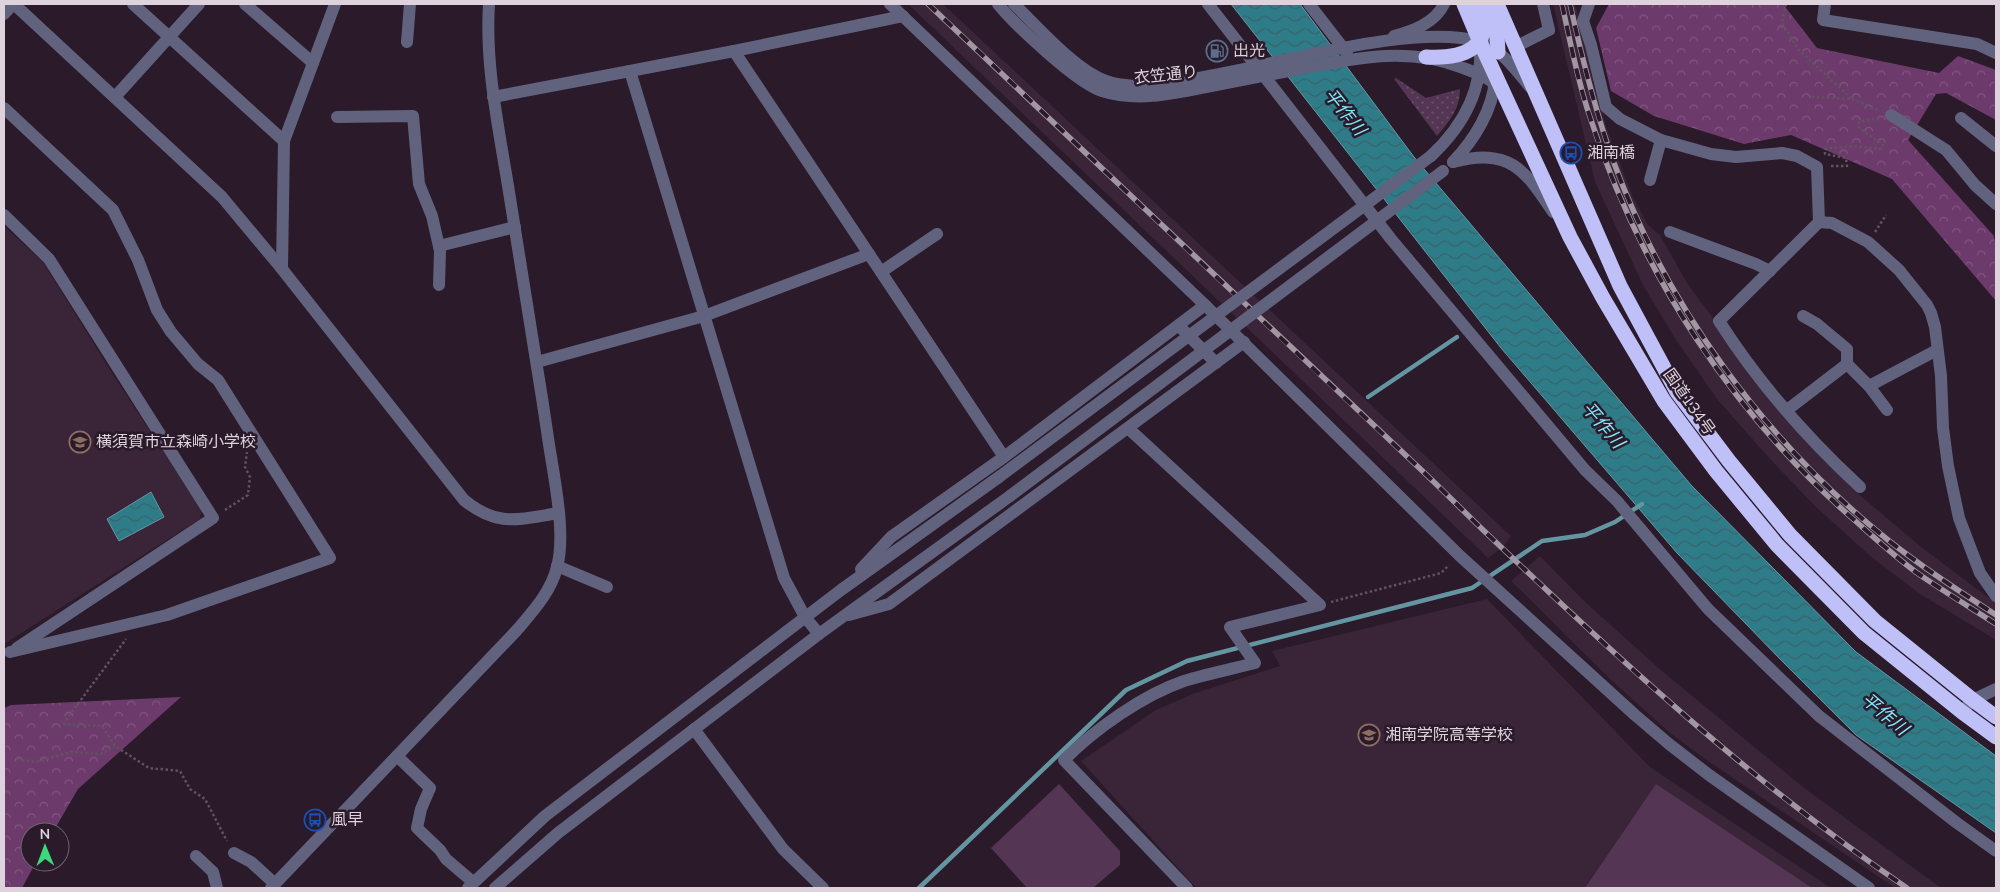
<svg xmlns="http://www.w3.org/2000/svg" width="2000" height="892" font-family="'Nunito Sans','Noto Sans JP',sans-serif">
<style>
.built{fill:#392438}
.green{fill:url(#green-dots)}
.forest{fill:url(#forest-crowns)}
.pitch{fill:#543654}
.water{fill:url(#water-waves);stroke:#6496a2}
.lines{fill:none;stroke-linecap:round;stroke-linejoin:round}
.stream{stroke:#6496a2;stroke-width:4.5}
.path{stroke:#615260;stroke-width:2.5;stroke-dasharray:2.5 2.5;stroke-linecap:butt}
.minor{stroke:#61627e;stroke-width:12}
.highway{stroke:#bfc0f7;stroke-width:15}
.rail-casing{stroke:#a296a2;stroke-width:5.5}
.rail{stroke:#2a1a2a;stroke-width:4;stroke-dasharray:11;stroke-linecap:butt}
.minor-bridge{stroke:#61627e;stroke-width:12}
.labels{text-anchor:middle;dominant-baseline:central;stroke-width:5;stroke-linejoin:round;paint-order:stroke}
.poi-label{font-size:16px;fill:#ded3dd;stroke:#2a1a2a;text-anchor:start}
.street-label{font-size:16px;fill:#ded3dd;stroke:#2a1a2a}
.water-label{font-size:18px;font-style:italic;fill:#80e9fb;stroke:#2a1a2a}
</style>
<defs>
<pattern id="green-dots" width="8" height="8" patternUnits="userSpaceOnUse" patternTransform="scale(1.25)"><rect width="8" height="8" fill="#543654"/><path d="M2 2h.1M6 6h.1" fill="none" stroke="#6c526c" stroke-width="1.8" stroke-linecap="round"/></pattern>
<pattern id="forest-crowns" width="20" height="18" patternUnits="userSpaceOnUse" patternTransform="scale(1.25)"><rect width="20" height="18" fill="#6c3b6b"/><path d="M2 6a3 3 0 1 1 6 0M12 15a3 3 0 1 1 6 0" fill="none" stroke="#815680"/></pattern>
<pattern id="water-waves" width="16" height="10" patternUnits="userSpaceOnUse" patternTransform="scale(1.25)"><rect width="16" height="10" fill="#2f7c89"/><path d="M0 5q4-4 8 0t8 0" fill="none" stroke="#37646d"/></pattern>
</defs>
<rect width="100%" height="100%" fill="#2a1a2a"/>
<g class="built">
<path d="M908 4H943L1511 536 1502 548 1488 558Z"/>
<path d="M1553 4H1575L1606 127 1633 197 1648 225 1660 235 1687 283 1795 428 1855 491 1920 546 1986 596 1996 602V640L1920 594 1870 556 1816 507 1769 458 1717 399 1676 340 1643 285 1595 182Z"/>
<path d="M4 226 43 262 112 373 202 510 200 519 4 644Z"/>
<path d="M1540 556 1584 601 1662 671 1803 787 1941 888H1895L1708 761 1670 733 1610 679 1511 581Z"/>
<path d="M1487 599 1650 767 1831 888H1196L1081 761 1156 710 1195 693 1280 666 1272 651Z"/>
</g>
<path class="green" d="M1396 78 1426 98 1460 89C1460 109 1449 122 1437 136L1394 79Z"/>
<g class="forest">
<path d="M1609 4H1783L1817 48 1939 73 1958 56 1996 70V120L1946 93 1936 94 1908 140 1994 236 1996 250V301L1892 179 1791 135 1744 144 1654 116 1611 91 1596 28Z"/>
<path d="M181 697 78 789 53 832H30V862H36L22 888H4V708L11 705Z"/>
</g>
<g class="pitch">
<path d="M1059 784 1120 851V865L1093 888H1027L991 848Z"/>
<path d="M1656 784 1812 888H1585Z"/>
</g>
<g class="water">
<path d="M1231 4H1300L1414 157 1691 485 1856 652 1996 756V833L1856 735 1780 659 1677 553 1501 348Z"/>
<path d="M151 492 164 517 119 541 107 519Z"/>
</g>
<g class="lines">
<g class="stream">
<path d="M1368 397 1457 337"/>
<path d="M919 888 1126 690 1187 661 1472 588 1542 541 1585 535 1615 522 1642 504"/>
</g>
<g class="path">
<path d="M1786 4 1782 23 1799 50 1852 99"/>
<path d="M1812 97 1852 99 1880 111"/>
<path d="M1831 166H1847L1846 158 1825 154V149L1853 146 1881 149 1883 145 1858 127 1859 122 1879 118"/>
<path d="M1875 232 1886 215"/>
<path d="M225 510 248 495 250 477 245 467 247 452"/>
<path d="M1331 602 1441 573 1449 565"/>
<path d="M63 724 102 726 115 746 149 768 180 771 190 789 205 799 227 841"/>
<path d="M63 724 126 639"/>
<path d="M17 759 36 762 71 752 101 754 115 746"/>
</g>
<g class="minor">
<path d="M14 4 222 197 282 269 464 500C498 528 519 519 559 513"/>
<path d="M133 4 284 141"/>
<path d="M245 4 313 63"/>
<path d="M890 4 1205 305 1460 556 1635 715 1669 744 1709 775 1869 888"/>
<path d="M998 4C1015 25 1077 83 1102 91 1136 102 1172 94 1206 87 1237 81 1268 75 1299 69 1355 58 1408 46 1463 68 1477 73 1491 78 1501 91"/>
<path d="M1014 4C1038 27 1075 70 1106 81 1123 87 1142 86 1160 85 1193 79 1225 73 1258 66 1314 54 1425 25 1480 42 1501 49 1516 70 1530 87"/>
<path d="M1208 4 1391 239 1585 470 1617 501 1708 609 1819 716 1957 823 1996 851"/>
<path d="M1309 4 1347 53"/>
<path d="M1589 4 1583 21 1591 45 1606 107 1620 119 1661 140 1711 154 1736 157 1782 153 1797 156 1817 167 1819 222 1719 321C1758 382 1807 438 1860 487"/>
<path d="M1825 4 1823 20 1977 44 1996 53"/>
<path d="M4 14 13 4"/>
<path d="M1394 36C1413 31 1435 23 1444 4"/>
<path d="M407 42 410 4"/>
<path d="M1517 46 1549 30 1543 4"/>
<path d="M734 51 903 16"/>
<path d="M630 71 734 51 1004 457"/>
<path d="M115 97 199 4"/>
<path d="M493 97 630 71 784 578 805 617 819 634"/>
<path d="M4 108 113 210 138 260 157 310 171 332 198 364 218 380 330 558 167 615 10 652"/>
<path d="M1891 115 1946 150 1975 185 1996 204"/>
<path d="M337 117 413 116 419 184 432 216 440 251 439 285"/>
<path d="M1961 118 1996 146"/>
<path d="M1431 156C1463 126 1483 90 1480 46"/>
<path d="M1453 162C1509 148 1524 168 1553 212"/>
<path d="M1453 162C1474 140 1493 110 1495 79"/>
<path d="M1650 180 1661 140"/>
<path d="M4 215 49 259 213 518 17 648"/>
<path d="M1819 222 1832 223 1868 242 1899 270 1927 305 1931 313 1935 327 1941 376 1943 428 1948 466 1959 518 1980 573 1996 596"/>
<path d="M1670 232 1756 264 1770 271"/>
<path d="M439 246 515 227"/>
<path d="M282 269 284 141 335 4"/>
<path d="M881 272 937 234"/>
<path d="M1803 316 1817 324 1847 349V364"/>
<path d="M1182 329 1216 363"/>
<path d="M537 362 704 316 869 254"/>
<path d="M1869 386 1887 410"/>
<path d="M1787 410 1847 364 1869 386 1937 350"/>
<path d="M1129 429 1320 605 1230 627 1255 663C1231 669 1207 674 1184 681 1143 695 1095 729 1064 760L1187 888"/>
<path d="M557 566 607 587"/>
<path d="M861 569 891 537 1004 457 1205 305"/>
<path d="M849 615 889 604 1244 342"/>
<path d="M1968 705 1973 700 1996 689"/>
<path d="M694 729 783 849 823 888"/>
<path d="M397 756 430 788 421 809 417 828 440 850 446 859 473 882"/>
<path d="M234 853 251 862 274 883"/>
<path d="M196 856 213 872 217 888"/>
<path d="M271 888 517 630C533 611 551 592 557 567 567 531 552 469 547 431 535 351 522 271 509 192 499 129 485 67 489 4"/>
<path d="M468 888 545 816 841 590 999 477"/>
<path d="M495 888 558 833 819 634 1010 496"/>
</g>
<g class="highway">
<path d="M1464 4 1480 42 1570 237 1603 298 1664 401 1716 471 1777 545 1864 633 1962 712 1996 737"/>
<path d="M1488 4C1494 20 1498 35 1498 52"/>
<path d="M1497 4 1620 286 1677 392 1729 461 1790 535 1875 621 1973 700 1996 717"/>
<path d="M1426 57C1464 59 1496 48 1478 4"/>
</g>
<g class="rail-casing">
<g id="rail">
<path d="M928 4C1091 157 1252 312 1415 464 1444 491 1472 520 1501 547 1629 669 1761 789 1907 888"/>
<path d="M1562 4C1570 41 1577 78 1589 114 1640 273 1733 416 1860 525 1879 542 1899 560 1920 575 1945 592 1971 608 1996 624"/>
<path d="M1570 4C1582 58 1595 111 1614 163 1668 309 1767 443 1888 540 1922 567 1959 591 1996 615"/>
</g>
</g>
<use href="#rail" class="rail"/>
<g class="minor-bridge">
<path d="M999 477 1431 156"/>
<path d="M1010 496 1443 171"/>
</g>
</g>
<defs>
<g id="fuel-ring" transform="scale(1.125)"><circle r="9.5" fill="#2a1a2a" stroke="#5c6f8a" stroke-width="1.5"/><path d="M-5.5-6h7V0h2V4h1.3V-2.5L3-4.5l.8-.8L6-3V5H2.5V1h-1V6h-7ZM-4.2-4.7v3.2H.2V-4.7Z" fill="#5c6f8a"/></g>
<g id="bus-ring" transform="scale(1.125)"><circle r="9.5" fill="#2a1a2a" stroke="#1a4fb4" stroke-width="1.5"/><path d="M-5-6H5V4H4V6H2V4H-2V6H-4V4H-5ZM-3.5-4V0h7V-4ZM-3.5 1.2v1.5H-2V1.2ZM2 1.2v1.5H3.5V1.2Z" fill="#1a4fb4"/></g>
<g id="school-ring" transform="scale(1.125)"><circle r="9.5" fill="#2a1a2a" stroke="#8d6e63" stroke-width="1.5"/><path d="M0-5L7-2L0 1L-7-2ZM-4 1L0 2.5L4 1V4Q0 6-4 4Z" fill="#8d6e63"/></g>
</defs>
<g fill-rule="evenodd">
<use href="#fuel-ring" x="1217" y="51"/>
<use href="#bus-ring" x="1571" y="153"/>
<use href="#school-ring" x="80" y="442"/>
<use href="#school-ring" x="1369" y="735"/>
<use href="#bus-ring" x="315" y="820"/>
</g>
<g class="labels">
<g class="poi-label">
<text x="1233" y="51">出光</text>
<text x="1587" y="153">湘南橋</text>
<text x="96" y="442">横須賀市立森崎小学校</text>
<text x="1385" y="735">湘南学院高等学校</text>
<text x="331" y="820">風早</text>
</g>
<g class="street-label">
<text transform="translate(1166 75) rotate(-6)">衣笠通り</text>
<text transform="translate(1689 402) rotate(55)">国道134号</text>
</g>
<g class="water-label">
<text transform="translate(1345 112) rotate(51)">平作川</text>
<text transform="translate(1603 425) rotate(50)">平作川</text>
<text transform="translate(1885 714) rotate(40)">平作川</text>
</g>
</g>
<rect width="2000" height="892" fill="none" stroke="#ded3dd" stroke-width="10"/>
<g transform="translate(45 847) rotate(359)"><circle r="24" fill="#2a1a2a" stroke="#726472"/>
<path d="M0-4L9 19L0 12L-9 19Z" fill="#3ed77d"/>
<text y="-8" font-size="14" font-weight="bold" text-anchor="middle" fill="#ded3dd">N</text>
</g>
</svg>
